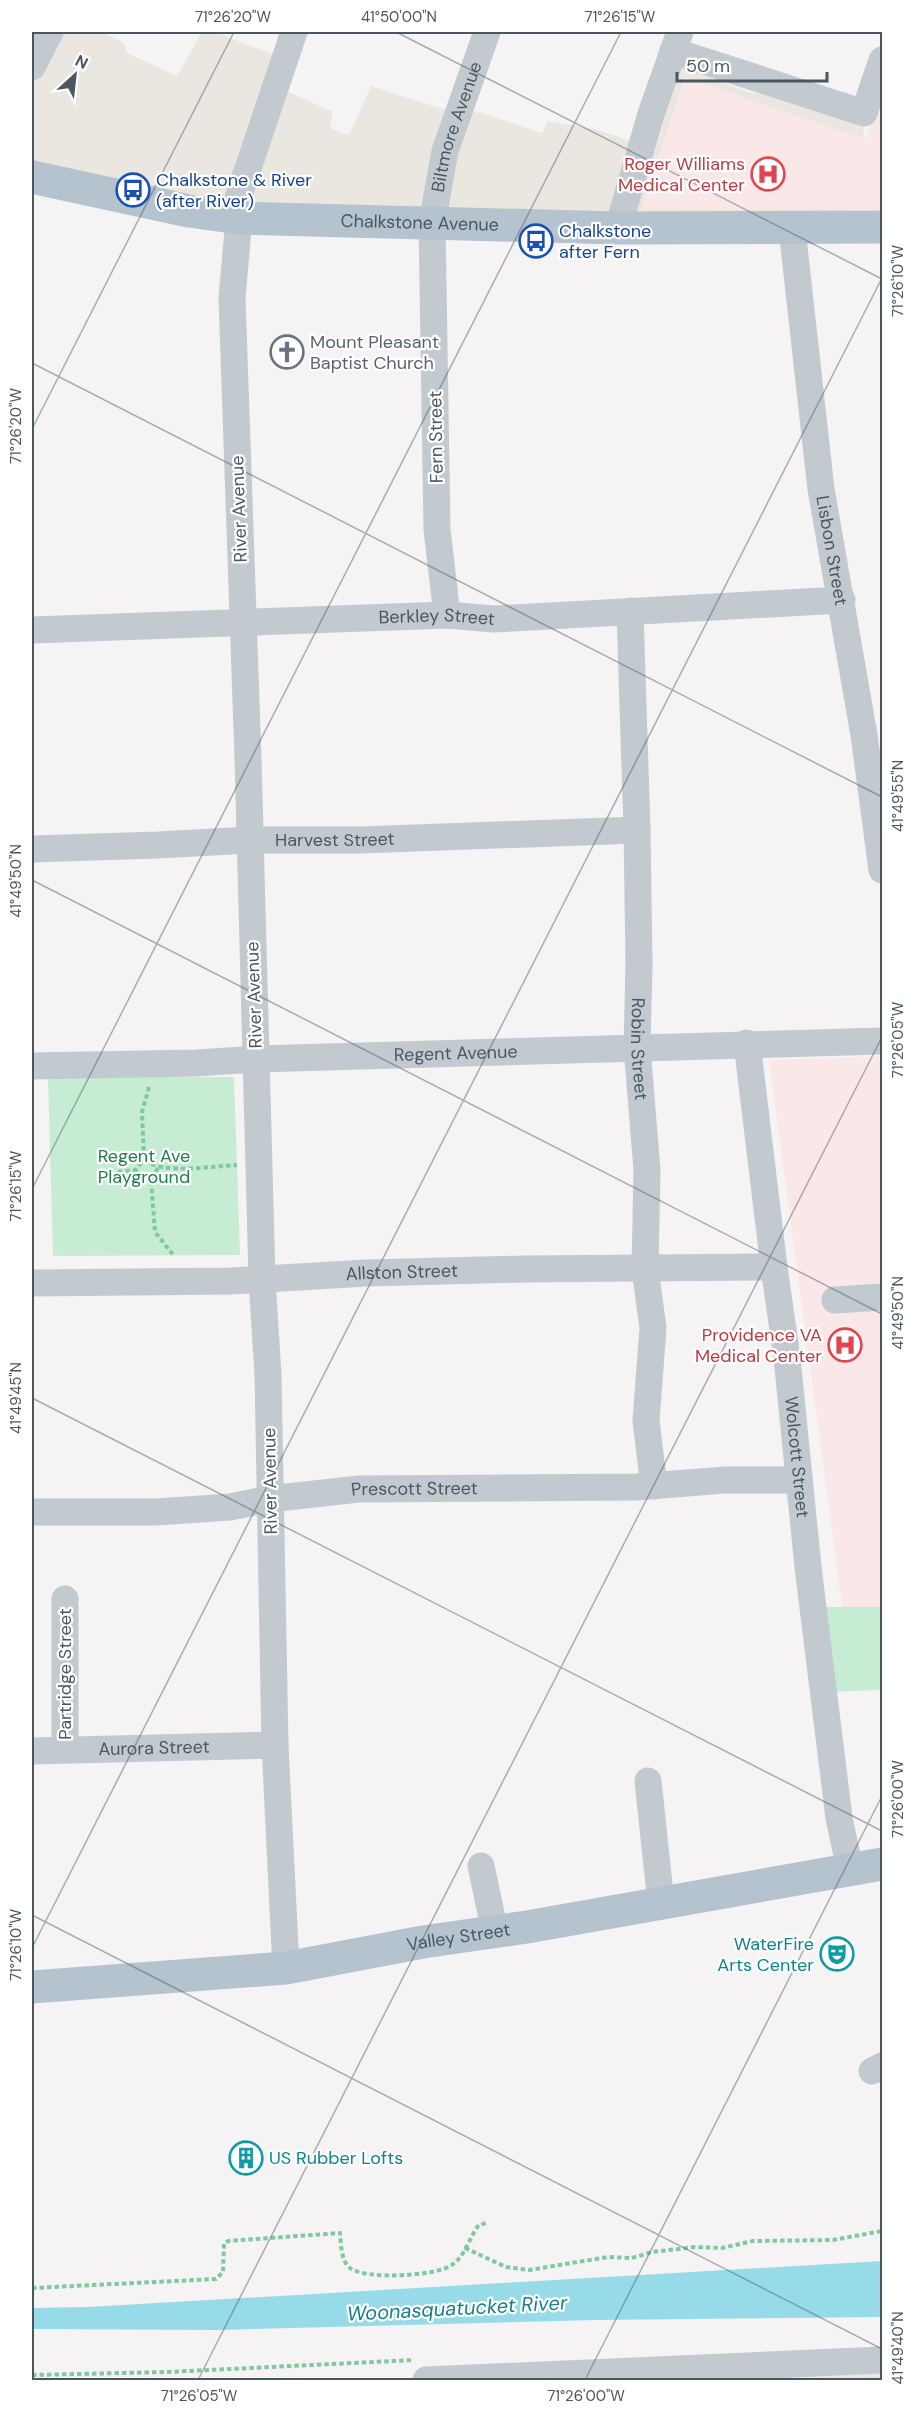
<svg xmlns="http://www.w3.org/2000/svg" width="914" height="2412" font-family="'DM Sans',sans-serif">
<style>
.commercial{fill:#eae7e1}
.medical{fill:#fae7e7}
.green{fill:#c6edd3}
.water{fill:#96dbe7}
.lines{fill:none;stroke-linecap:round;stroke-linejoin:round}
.path{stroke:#80c9a0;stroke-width:4;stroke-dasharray:4.5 3;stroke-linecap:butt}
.minor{stroke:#c2cad0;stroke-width:27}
.major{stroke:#b5c3cf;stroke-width:33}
.ticks{fill:none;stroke:#4b575f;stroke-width:1.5;stroke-opacity:0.45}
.labels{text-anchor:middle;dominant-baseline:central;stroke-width:4.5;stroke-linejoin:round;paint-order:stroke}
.street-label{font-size:18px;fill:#4b575f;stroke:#fff}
.health-label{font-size:18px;fill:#be3a42;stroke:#fff;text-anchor:end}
.transit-label{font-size:18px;fill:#164399;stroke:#fff;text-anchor:start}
.worship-label{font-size:18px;fill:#5b616d;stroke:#fff;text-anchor:start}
.park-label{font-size:18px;fill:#1f7d48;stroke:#fff}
.culture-label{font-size:18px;fill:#0d838f;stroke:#fff;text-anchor:end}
.water-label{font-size:20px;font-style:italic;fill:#167e90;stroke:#fff}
.neatline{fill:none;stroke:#4b575f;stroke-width:2}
.ticks-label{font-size:15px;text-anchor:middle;fill:#4b575f}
</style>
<rect width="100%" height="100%" fill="#f5f3f3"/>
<g class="commercial">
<path d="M54 32H103L124 43 127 53 177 76 202 32H214L285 59 280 88 333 112 330 128 349 135 371 86 455 113 466 108 542 133 548 121 598 130 642 145 675 64 748 92 820 104 868 105 847 235 620 233 32 184V73Z"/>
<path d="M861 2374H882V2380H679Z"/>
</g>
<g class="medical">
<path d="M685 77 865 139 882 92V210L641 209Z"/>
<path d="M882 1056V1630L846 1634 769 1060Z"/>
</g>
<g class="green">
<path d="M48 1077H234L240 1255 53 1256Z"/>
<path d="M820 1607H882V1687L879 1690 829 1692Z"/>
</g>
<path class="water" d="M882 2261V2317L595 2320 214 2330 32 2329V2308L88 2307Z"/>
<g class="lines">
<g class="path">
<path d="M149 1087 142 1112 144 1160C163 1175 213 1166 237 1165"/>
<path d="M158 1168 151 1180 155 1232 174 1256"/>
<path d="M135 1170 141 1177 151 1180"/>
<path d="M118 1172 135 1170 144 1160"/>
<path d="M465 2248 506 2267 529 2270 608 2257 632 2258 652 2252 695 2247 722 2248 753 2241 833 2240 882 2231"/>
<path d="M32 2288 216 2279 223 2272 224 2244 228 2241 340 2233C341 2244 341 2261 350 2268 365 2280 435 2276 450 2266 465 2258 469 2237 479 2225L486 2223"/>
<path d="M32 2375 168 2372 414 2360"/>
</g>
<g class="minor">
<path d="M673 51 864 113 882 60"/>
<path d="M32 67 50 32"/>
<path d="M618 228 651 114 680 32"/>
<path id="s1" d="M792 229 821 489 864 735 882 870"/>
<path id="s2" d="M630 611 637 830 639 964 637 1047 647 1170 645 1269 653 1328 646 1421 654 1486"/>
<path id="s3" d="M447 615 437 530 432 223 445 151 487 32"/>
<path id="s4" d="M32 630 447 615 494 619 842 600"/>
<path id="s5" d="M32 849 158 845 250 840H360L637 830"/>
<path id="s6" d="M747 1043 774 1267 787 1358 808 1567 839 1818 850 1870"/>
<path id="s7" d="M32 1066 197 1063 257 1059 882 1041"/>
<path id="s8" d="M32 1283 231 1281 367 1273 524 1269 774 1267"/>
<path d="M835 1300 882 1297"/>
<path id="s9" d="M32 1512H156L230 1507 269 1499 359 1489 636 1487 725 1480H799"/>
<path d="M65 1599V1749"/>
<path id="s10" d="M32 1751 275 1745"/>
<path d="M648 1781 661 1903"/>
<path d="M481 1866 495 1932"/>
<path d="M286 1968 275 1745 268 1375 262 1279 248 759 232 298 239 218 237 201 294 32"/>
<path d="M872 2071 882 2066"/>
<path d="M426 2380 882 2360"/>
</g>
<g class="major">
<path id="s11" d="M32 177 189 211 239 218 618 228 882 227"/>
<path id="s12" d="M32 1987 286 1968 423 1942 527 1927 882 1864"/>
</g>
</g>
<path class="ticks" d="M396 32 882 279M32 363 882 797M32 429 234 32M32 880 882 1314M32 1189 621 32M32 1398 882 1831M32 1915 882 2349M32 1948 882 278M198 2380 882 1037M585 2380 882 1796"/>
<defs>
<g id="hospital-ring" transform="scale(1.725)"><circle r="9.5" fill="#fff" stroke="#e0444e" stroke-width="1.5"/><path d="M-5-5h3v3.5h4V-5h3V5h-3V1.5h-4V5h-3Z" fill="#e0444e"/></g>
<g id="bus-ring" transform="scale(1.725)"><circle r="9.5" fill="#fff" stroke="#1a4fb4" stroke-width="1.5"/><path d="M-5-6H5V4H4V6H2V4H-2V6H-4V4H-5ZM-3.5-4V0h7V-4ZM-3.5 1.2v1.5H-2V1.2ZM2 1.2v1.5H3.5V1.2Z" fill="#1a4fb4"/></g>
<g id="church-ring" transform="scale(1.725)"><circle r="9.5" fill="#fff" stroke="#6b7280" stroke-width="1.5"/><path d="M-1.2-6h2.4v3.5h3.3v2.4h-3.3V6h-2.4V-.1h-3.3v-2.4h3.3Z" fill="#6b7280"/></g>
<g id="theatre-ring" transform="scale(1.725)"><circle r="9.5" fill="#fff" stroke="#0f9aa8" stroke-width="1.5"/><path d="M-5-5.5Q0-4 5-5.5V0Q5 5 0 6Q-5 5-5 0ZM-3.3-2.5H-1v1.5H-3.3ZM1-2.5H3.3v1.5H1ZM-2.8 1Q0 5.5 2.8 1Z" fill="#0f9aa8"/></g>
<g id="building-ring" transform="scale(1.725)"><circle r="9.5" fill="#fff" stroke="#0f9aa8" stroke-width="1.5"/><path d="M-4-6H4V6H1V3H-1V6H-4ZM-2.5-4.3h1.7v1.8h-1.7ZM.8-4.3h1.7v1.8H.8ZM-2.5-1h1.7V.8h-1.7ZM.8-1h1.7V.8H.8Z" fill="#0f9aa8"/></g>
</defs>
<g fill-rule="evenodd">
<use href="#hospital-ring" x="768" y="174"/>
<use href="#bus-ring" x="133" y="190"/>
<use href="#bus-ring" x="536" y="241"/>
<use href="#church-ring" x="287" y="352"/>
<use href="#hospital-ring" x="845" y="1345"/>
<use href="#theatre-ring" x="837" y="1954"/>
<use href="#building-ring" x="246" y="2158"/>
</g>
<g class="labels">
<g class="street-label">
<text stroke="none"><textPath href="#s3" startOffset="492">Biltmore Avenue</textPath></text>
<text stroke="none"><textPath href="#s11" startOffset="392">Chalkstone Avenue</textPath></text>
<text transform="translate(436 437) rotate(-91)">Fern Street</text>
<text transform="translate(239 509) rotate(-92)">River Avenue</text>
<text stroke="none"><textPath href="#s1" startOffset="324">Lisbon Street</textPath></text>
<text stroke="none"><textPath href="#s4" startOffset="405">Berkley Street</textPath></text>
<text stroke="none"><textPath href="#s5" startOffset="303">Harvest Street</textPath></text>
<text transform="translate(254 995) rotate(-92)">River Avenue</text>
<text stroke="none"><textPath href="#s2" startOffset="438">Robin Street</textPath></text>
<text stroke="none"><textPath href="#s7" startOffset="424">Regent Avenue</textPath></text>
<text stroke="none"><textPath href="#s8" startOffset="370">Allston Street</textPath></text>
<text stroke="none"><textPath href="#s6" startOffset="417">Wolcott Street</textPath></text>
<text transform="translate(270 1481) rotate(-91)">River Avenue</text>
<text stroke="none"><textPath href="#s9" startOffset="384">Prescott Street</textPath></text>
<text transform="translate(65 1674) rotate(-90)">Partridge Street</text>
<text stroke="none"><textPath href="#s10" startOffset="122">Aurora Street</textPath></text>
<text stroke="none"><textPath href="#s12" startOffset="430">Valley Street</textPath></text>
</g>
<g class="health-label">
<text x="745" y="164">Roger Williams<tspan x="745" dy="21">Medical Center</tspan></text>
<text x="822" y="1335">Providence VA<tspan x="822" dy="21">Medical Center</tspan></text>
</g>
<g class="transit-label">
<text x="156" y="180">Chalkstone &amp; River<tspan x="156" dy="21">(after River)</tspan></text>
<text x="559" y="231">Chalkstone<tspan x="559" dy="21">after Fern</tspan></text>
</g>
<g class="worship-label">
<text x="310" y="342">Mount Pleasant<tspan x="310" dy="21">Baptist Church</tspan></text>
</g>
<g class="park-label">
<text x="144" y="1156">Regent Ave<tspan x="144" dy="21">Playground</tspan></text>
</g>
<g class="culture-label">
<text x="814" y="1944">WaterFire<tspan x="814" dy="21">Arts Center</tspan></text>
<text x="269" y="2158" text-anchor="start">US Rubber Lofts</text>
</g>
<g class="water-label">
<text transform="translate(457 2308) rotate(-3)">Woonasquatucket River</text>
</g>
</g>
<rect width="914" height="2412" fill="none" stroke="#ffffff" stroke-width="66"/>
<g transform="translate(75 75) rotate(27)" stroke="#ffffff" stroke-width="4.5" paint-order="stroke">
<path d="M0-4.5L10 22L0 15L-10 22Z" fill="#4b575f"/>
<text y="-9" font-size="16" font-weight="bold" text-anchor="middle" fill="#4b575f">N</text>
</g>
<path d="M677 72v9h150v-9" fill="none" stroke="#4b575f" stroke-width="3"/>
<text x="686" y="72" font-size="18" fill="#4b575f" stroke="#ffffff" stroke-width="4.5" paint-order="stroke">50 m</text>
<rect x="33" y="33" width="848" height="2346" class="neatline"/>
<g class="ticks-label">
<text x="233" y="22">71°26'20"W</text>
<text x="399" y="22">41°50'00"N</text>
<text x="620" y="22">71°26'15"W</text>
<text transform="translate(898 281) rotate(-90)" y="5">71°26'10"W</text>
<text transform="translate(16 426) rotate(-90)" y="5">71°26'20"W</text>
<text transform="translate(898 796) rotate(-90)" y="5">41°49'55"N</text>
<text transform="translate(16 881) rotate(-90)" y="5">41°49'50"N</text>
<text transform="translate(898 1040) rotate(-90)" y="5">71°26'05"W</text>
<text transform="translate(16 1186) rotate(-90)" y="5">71°26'15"W</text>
<text transform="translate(898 1313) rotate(-90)" y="5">41°49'50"N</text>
<text transform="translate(16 1398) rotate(-90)" y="5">41°49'45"N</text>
<text transform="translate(898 1799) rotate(-90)" y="5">71°26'00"W</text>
<text transform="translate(16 1945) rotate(-90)" y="5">71°26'10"W</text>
<text transform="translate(898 2348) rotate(-90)" y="5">41°49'40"N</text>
<text x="199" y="2401">71°26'05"W</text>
<text x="586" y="2401">71°26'00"W</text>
</g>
</svg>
